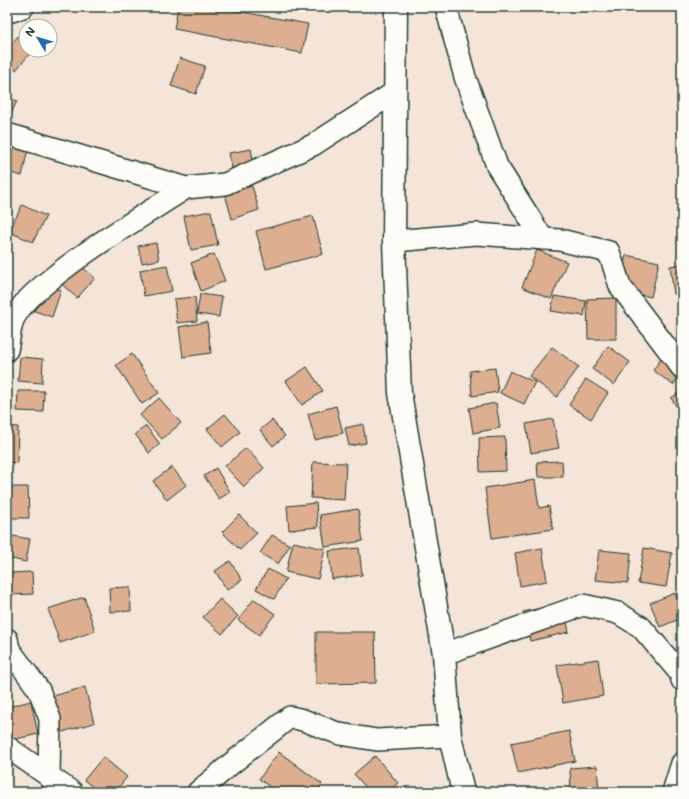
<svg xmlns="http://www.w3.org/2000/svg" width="689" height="799" font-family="Mali,sans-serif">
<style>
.building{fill:#deae90;stroke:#1f3d34}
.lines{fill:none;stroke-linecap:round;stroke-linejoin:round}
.minor-casing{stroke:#1f3d34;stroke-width:24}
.secondary-casing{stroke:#1f3d34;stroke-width:25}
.minor{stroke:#fdfcf7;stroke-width:21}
.secondary{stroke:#fdfcf7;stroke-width:22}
</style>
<rect width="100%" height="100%" fill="#f4e5d8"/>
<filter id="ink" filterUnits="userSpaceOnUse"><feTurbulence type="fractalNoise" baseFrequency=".025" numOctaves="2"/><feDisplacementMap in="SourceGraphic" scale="8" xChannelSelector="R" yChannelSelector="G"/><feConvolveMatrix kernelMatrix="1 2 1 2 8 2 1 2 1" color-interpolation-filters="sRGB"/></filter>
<g filter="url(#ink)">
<g class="building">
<path d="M178 7H215L308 24 302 53 174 29Z"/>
<path d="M19 35 26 40V50H33L16 70 7 63V49Z"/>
<path d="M180 58 205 66 196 94 171 86Z"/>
<path d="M7 97 17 101 7 123Z"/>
<path d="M7 135 30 140 22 176 7 172Z"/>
<path d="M251 149 257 179 235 184 229 153Z"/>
<path d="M252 186 259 210 232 219 225 194Z"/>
<path d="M22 205 46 216 33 242 9 232Z"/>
<path d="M211 211 218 245 191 250 184 216Z"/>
<path d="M313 216 323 254 266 269 256 231Z"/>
<path d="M156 243 159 260 142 263 138 246Z"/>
<path d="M537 250 567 262 551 299 522 287Z"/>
<path d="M214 254 225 281 201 291 191 263Z"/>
<path d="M626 255 659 262 651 297 618 290Z"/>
<path d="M74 260 95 278 77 298 57 280Z"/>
<path d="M682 264V293L674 294 670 266Z"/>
<path d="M167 265 172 291 144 296 140 270Z"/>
<path d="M38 282 61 290 52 317 29 309Z"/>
<path d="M200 294 222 297 219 317 197 314Z"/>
<path d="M554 296 586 301 584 316 551 311Z"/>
<path d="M195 297 197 321 177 323 174 299Z"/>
<path d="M616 298V339H588L587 299Z"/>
<path d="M207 322 211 353 183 357 179 327Z"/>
<path d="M608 346 630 362 614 385 592 369Z"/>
<path d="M552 347 579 367 557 397 529 376Z"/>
<path d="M669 348 682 372 673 385 653 370Z"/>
<path d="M132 354 159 393 142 404 116 365Z"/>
<path d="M20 357 43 359 42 383 18 381Z"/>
<path d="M307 367 323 391 302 405 286 381Z"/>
<path d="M495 368 498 392 472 396 470 371Z"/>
<path d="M510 371 535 382 524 404 500 393Z"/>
<path d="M586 379 608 393 591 419 569 405Z"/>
<path d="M18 391H44L43 412 17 411Z"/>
<path d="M682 391V415L671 398Z"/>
<path d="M159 398 181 423 162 439 140 415Z"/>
<path d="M496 403 500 428 473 433 469 408Z"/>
<path d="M336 406 343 433 315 440 308 414Z"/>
<path d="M225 414 240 432 222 447 207 429Z"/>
<path d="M553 419 559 448 531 453 526 424Z"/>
<path d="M272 420 285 436 273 446 260 430Z"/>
<path d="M363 424 366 443 349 446 345 428Z"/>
<path d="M7 426 18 427 17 463 7 462Z"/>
<path d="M146 426 160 444 149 453 135 434Z"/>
<path d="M505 437 506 471 480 472 479 438Z"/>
<path d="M246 448 264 468 244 487 225 466Z"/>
<path d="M562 461 563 477H538L537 462Z"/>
<path d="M313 462 346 463 344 500 311 498Z"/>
<path d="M172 467 186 485 167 500 153 481Z"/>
<path d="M216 468 230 492 219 499 204 476Z"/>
<path d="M535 480 539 508 549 506 553 529 492 538 485 488Z"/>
<path d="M9 487H28L29 518H10Z"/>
<path d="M316 503 318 527 289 530 287 506Z"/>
<path d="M358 509 363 541 325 547 320 515Z"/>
<path d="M239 515 257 533 240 550 222 532Z"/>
<path d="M7 535 30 539 26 562 7 558Z"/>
<path d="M272 535 290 545 278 564 260 553Z"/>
<path d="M293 542 325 549 318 579 286 572Z"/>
<path d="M359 548 362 575 332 579 329 551Z"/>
<path d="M542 548 547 581 520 586 515 553Z"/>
<path d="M644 548 672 553 666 587 638 583Z"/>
<path d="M599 550 631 553 628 583 595 580Z"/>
<path d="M230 561 242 580 227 590 215 571Z"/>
<path d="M268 569 286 579 274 599 256 589Z"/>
<path d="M32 572 33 594 9 595V573Z"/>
<path d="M130 587 131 611 110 612 109 588Z"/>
<path d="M675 593 682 610V618L660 627 650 603Z"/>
<path d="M84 597 95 631 60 643 48 609Z"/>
<path d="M220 599 238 616 222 634 203 617Z"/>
<path d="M254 599 275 614 259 635 238 620Z"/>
<path d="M563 603 569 632 530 641 523 612Z"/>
<path d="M316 632H375L376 683 316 684Z"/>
<path d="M598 659 603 696 563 703 557 665Z"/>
<path d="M85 687 94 723 62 732 53 696Z"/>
<path d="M31 701 38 734 12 740 7 719V707Z"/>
<path d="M569 731 575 761 518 773 511 743Z"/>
<path d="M279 752 322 784 316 792H277L259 779Z"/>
<path d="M375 756 398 783 388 792H370L354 774Z"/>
<path d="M103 757 127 777 115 792H99L84 780Z"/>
<path d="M597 766 599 792H571L570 768Z"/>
</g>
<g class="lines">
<g class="minor-casing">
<g id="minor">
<path d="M446 7 465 77 497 166 543 239"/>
<path d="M7 10 12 11 23 7"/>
<path d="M7 134 186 188 225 184 313 145 395 92"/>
<path d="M394 241 476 234 560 240 609 252 620 286 682 368"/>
<path d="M7 350C9 341 10 328 13 320 19 307 34 293 45 284 89 247 138 219 186 188"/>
<path d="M7 639 9 649 39 690 50 719 49 777"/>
<path d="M444 654 583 605 618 613 641 627 680 673 682 680"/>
<path d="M7 747 72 792"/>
<path d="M198 792 232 763 290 717 303 720 340 734 377 740 450 736"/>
<path d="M673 792 682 763"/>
</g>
</g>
<g class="secondary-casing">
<path id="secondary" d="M396 7 394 241 400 393 444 654 450 736 463 792"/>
</g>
<use href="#minor" class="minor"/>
<use href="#secondary" class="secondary"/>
</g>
</g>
<rect width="689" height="799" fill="none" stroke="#fdfcf7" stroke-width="24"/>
<rect x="12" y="12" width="665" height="775" fill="none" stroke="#1f3d34" stroke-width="1.5" filter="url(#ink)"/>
<g transform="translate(38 38) rotate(308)"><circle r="19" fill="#fdfcf7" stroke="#a4b0a9"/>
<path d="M0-3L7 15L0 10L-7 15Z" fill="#1f6fb2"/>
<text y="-6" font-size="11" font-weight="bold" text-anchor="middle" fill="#1f3d34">N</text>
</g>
</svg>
